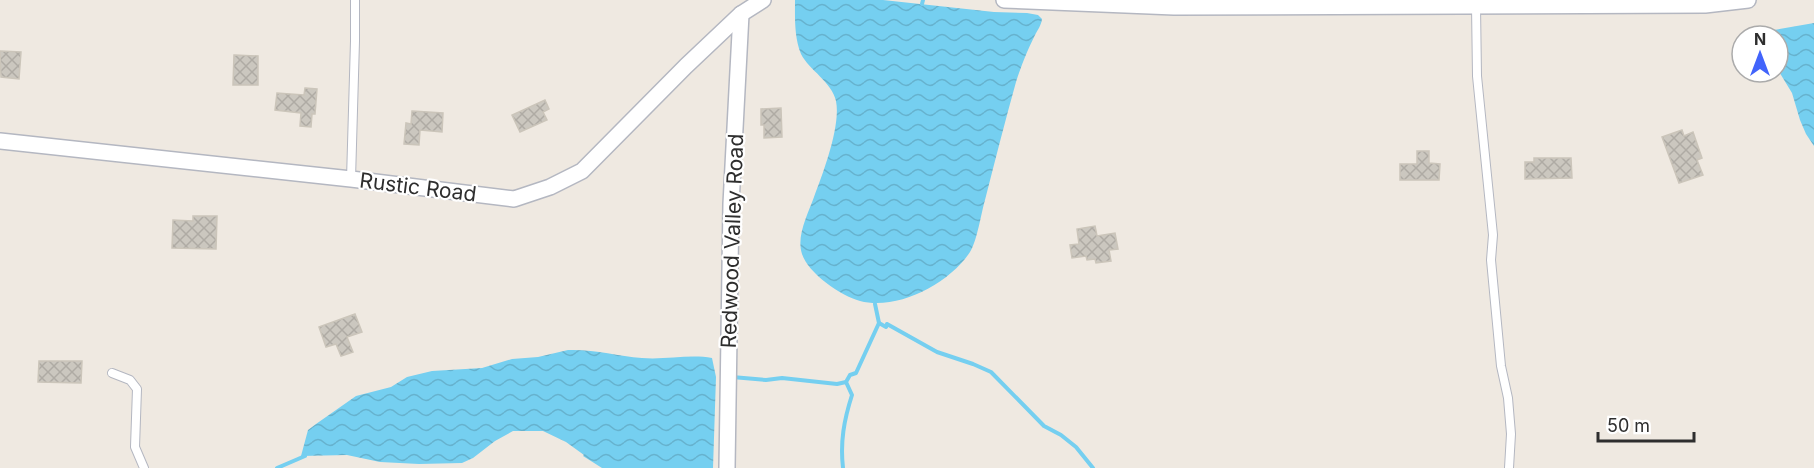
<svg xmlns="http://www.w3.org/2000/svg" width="1814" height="468" font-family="Inter,sans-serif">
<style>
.water{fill:url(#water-waves)}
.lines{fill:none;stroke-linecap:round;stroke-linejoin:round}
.stream{stroke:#75cff0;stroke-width:4}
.building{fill:url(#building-cross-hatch);stroke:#cbc5ba;stroke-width:1.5}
.service-casing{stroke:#b4b7c1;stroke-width:10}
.minor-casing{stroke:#b4b7c1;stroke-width:18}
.service{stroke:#fff;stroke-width:8}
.minor{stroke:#fff;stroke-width:15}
.labels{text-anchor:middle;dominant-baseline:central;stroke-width:4.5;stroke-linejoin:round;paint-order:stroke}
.street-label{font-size:21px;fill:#2e2e2e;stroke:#fff}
</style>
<defs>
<pattern id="water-waves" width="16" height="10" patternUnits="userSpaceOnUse" patternTransform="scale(1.5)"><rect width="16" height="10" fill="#75cff0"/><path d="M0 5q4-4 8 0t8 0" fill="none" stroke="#66b2ce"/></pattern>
<pattern id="building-cross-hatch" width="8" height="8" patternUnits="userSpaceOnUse" patternTransform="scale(1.5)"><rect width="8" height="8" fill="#cbc7bf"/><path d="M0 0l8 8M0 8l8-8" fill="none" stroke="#afaba4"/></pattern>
</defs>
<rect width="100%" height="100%" fill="#efe9e1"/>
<g class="water">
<path d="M795 0H883L994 12 1027 13 1038 15 1042 19C1041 26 1038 29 1035 35 1028 49 1021 66 1016 82 1005 121 995 161 985 200 981 214 977 241 970 252 949 284 897 311 860 301 841 296 808 273 802 254 796 236 808 214 814 197 823 173 841 126 836 101 832 82 809 70 801 54 794 37 795 17 795 0Z"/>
<path d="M1814 23V146L1806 134 1800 120 1792 93 1778 70V36H1768V33L1774 30Z"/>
<path d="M568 350C594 349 617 356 642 358 665 360 690 354 712 358L716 377 713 468H602L583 456 584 455 566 442 543 431H513L495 441 473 458 462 463 419 464 380 462 347 455 301 456 308 430 316 424 356 396 391 387 407 377 432 371 482 368 512 359 538 357Z"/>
</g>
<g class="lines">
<g class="stream">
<path d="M922 4 923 0"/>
<path d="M879 323 886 327 887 324 937 352 973 364 991 372 1044 426 1061 435 1076 447 1093 468"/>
<path d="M732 377 766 380 782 378 837 384 846 382 850 375 856 373 879 323 875 304"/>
<path d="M277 468 305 456"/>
<path d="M843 468C840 442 844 420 852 395L846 382"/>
</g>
</g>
<g class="building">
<path d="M0 51 21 52 19 79 1 77Z"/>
<path d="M234 55 258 56V85H233Z"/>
<path d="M305 88 317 89 315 114H312L311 127 300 126 301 113 275 110 277 93 304 95Z"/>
<path d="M545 100 549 109 543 112 547 120 520 132 512 115Z"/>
<path d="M781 108 782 137 764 138V125H761V109Z"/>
<path d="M412 111 443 113 442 132 420 130 419 145 404 144 406 123 411 124Z"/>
<path d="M1682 130 1684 136 1693 132 1702 158 1697 160 1703 175 1679 183 1662 137Z"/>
<path d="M1417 151H1429V163L1440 164 1439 180H1400V164H1417Z"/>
<path d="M1534 158H1571L1572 178 1525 179V162H1534Z"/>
<path d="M193 216H217L216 249 172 248 173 220 193 221Z"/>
<path d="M1095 226 1097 236 1115 233 1118 249 1109 250 1111 261 1096 263 1095 259 1087 260 1086 256 1072 258 1070 245 1079 244 1077 229Z"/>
<path d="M355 314 362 332 347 337 353 352 341 356 336 344 326 347 319 327Z"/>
<path d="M39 361H82L81 383 38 382Z"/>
</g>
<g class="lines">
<g class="service-casing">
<g id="service">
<path d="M1476 6 1477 76 1493 235 1491 260 1501 366 1508 398 1511 434 1509 468"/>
<path d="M351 179 355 41V0"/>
<path d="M112 373 130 380 137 389 135 447 144 468"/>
</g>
</g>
<g class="minor-casing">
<g id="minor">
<path d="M1004 0 1174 7 1705 5 1748 0"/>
<path d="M0 141 351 179 514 199 550 187 582 171 686 66 741 14 763 0"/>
<path d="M727 468 731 204 741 14"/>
</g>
</g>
<use href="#service" class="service"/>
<use href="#minor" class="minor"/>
</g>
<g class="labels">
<g class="street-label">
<text transform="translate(418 187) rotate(7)">Rustic Road</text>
<text transform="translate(732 241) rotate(-88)">Redwood Valley Road</text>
</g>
</g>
<g transform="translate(1760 54)"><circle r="28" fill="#ffffff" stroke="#ababab" stroke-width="1.5"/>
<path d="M0-4.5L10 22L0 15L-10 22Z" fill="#4264fb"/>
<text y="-9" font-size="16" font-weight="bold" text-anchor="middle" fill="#2e2e2e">N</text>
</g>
<path d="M1598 432v9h96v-9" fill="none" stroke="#2e2e2e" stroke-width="3"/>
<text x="1607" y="432" font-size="18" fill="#2e2e2e" stroke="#ffffff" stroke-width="4.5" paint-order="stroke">50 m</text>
</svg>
